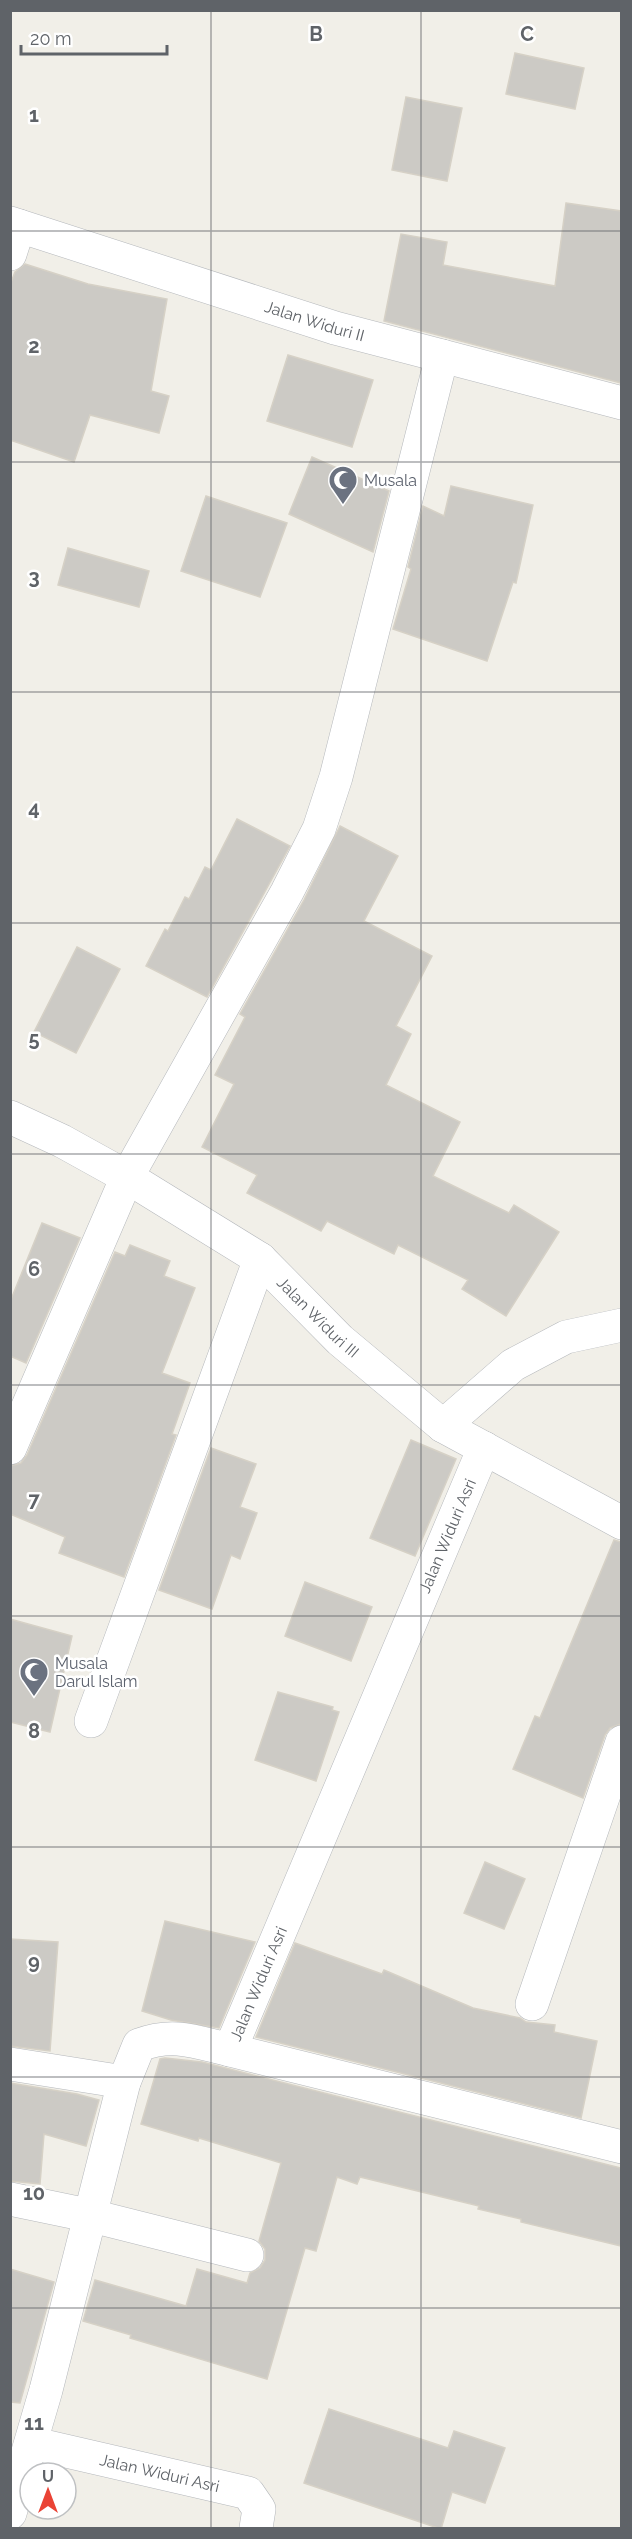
<svg xmlns="http://www.w3.org/2000/svg" width="632" height="2539" font-family="Raleway,sans-serif">
<style>
.building{fill:#cccac5;stroke:#d6d1c6;stroke-width:1.5}
.lines{fill:none;stroke-linecap:round;stroke-linejoin:round}
.minor-casing{stroke:#b5b8bc;stroke-width:34}
.minor{stroke:#fff;stroke-width:33}
.grid{fill:none;stroke:#5f6368;stroke-width:1.5;stroke-opacity:0.55}
.labels{text-anchor:middle;dominant-baseline:central;stroke-width:5;stroke-linejoin:round;paint-order:stroke}
.street-label{font-size:16px;fill:#5f6368;stroke:#fff}
.worship-label{font-size:16px;fill:#5b616d;stroke:#fff;text-anchor:start}
.grid-label{font-size:20px;text-anchor:middle;font-weight:bold;fill:#5f6368;stroke:#fff;stroke-width:5;stroke-linejoin:round;paint-order:stroke}
</style>
<rect width="100%" height="100%" fill="#f1efe8"/>
<g class="building">
<path d="M515 53 584 68 575 109 506 94Z"/>
<path d="M406 97 462 108 447 181 392 170Z"/>
<path d="M566 203 621 211V383L384 321 401 234 447 242 443 265 555 286Z"/>
<path d="M25 264 88 284 167 299 151 391 169 396 159 433 90 415 74 462 10 440V285L15 272Z"/>
<path d="M288 355 373 380 352 447 267 421Z"/>
<path d="M312 457 389 491 373 552 289 514Z"/>
<path d="M451 486 533 505 516 583 513 582 487 661 393 629 411 569 408 567 423 506 444 516Z"/>
<path d="M206 496 287 523 260 597 181 571Z"/>
<path d="M68 548 149 571 139 607 58 585Z"/>
<path d="M237 819 290 846 207 997 146 966 165 929 168 931 185 897 189 899 205 867 211 870Z"/>
<path d="M340 826 398 856 364 921 432 956 396 1026 411 1034 386 1085 460 1122 433 1176 509 1213 514 1205 559 1232 506 1316 462 1289 468 1280 398 1245 394 1254 327 1221 321 1231 247 1193 257 1175 202 1147 234 1084 215 1075 245 1017 240 1014 304 900Z"/>
<path d="M77 947 120 969 76 1053 34 1032Z"/>
<path d="M42 1223 80 1238 26 1363 10 1356V1302Z"/>
<path d="M130 1245 170 1261 164 1276 195 1288 162 1373 190 1383 172 1434 176 1435 124 1577 59 1553 65 1537 10 1514V1466L21 1463 27 1455 115 1252 125 1256Z"/>
<path d="M411 1440 456 1459 415 1556 370 1538Z"/>
<path d="M211 1448 256 1464 240 1507 257 1513 240 1559 231 1555 212 1609 159 1590Z"/>
<path d="M614 1540 621 1542V1724L610 1728 605 1735 583 1798 513 1769 535 1716 540 1718Z"/>
<path d="M305 1582 372 1607 351 1661 285 1636Z"/>
<path d="M10 1619 72 1636 50 1732 10 1722Z"/>
<path d="M278 1692 333 1707 332 1710 339 1712 316 1781 255 1760Z"/>
<path d="M485 1862 525 1879 504 1929 464 1913Z"/>
<path d="M165 1921 255 1942 219 2028 171 2020 142 2011Z"/>
<path d="M10 1939 58 1942 50 2051 10 2046Z"/>
<path d="M295 1943 382 1974 384 1970 473 2008 520 2018 526 2022 555 2025 554 2032 597 2041 581 2118 256 2037Z"/>
<path d="M165 2058 202 2062 621 2168V2246L521 2222V2219L478 2209 479 2206 360 2177 357 2184 337 2177 316 2251 305 2248 267 2379 130 2338 131 2335 83 2321 95 2280 186 2306 197 2269 247 2283 250 2273 260 2268 265 2260V2249L259 2241 281 2163 199 2138 198 2141 141 2124 160 2059Z"/>
<path d="M10 2083 77 2094 99 2100 86 2146 44 2134 40 2184 10 2181Z"/>
<path d="M10 2269 54 2282 20 2403 10 2402Z"/>
<path d="M329 2409 448 2448 454 2431 505 2448 485 2503 452 2492 441 2529 304 2483Z"/>
</g>
<g class="lines">
<g class="minor-casing">
<g id="minor">
<path id="s1" d="M10 223 335 328 622 403"/>
<path d="M10 254 19 226"/>
<path id="s2" d="M10 1117 62 1141 127 1177 260 1259 340 1340 443 1426 622 1523"/>
<path d="M443 1426 513 1365 566 1337 622 1325"/>
<path d="M10 1448 127 1177 287 892 319 829 336 777 442 356"/>
<path d="M91 1721 260 1259"/>
<path d="M532 2004 622 1742"/>
<path d="M230 2050 622 2147"/>
<path d="M10 2064 124 2082"/>
<path d="M10 2199 92 2216 247 2255"/>
<path id="s3" d="M31 2443 248 2493 259 2509 256 2528"/>
<path id="s4" d="M10 2513 46 2390 124 2082 139 2045C174 2032 196 2042 230 2050L484 1448"/>
</g>
</g>
<use href="#minor" class="minor"/>
</g>
<path class="grid" d="M211 10V2528M421 10V2528M10 231H622M10 462H622M10 692H622M10 923H622M10 1154H622M10 1385H622M10 1616H622M10 1847H622M10 2077H622M10 2308H622"/>
<defs>
<g id="mosque-pin" transform="scale(1.5)"><path d="M0 17L-7.5 6A9.5 9.5 0 1 1 7.5 6Z" fill="#6b7280" stroke="#fff"/><path d="M3.5-4.9A6 6 0 1 0 3.5 4.9A5 5 0 1 1 3.5-4.9Z" fill="#fff"/></g>
</defs>
<g fill-rule="evenodd">
<use href="#mosque-pin" x="343" y="480"/>
<use href="#mosque-pin" x="34" y="1672"/>
</g>
<g class="labels">
<g class="street-label">
<text stroke="none"><textPath href="#s1" startOffset="320">Jalan Widuri II</textPath></text>
<text stroke="none"><textPath href="#s2" startOffset="370">Jalan Widuri III</textPath></text>
<text stroke="none"><textPath href="#s4" startOffset="1137">Jalan Widuri Asri</textPath></text>
<text stroke="none"><textPath href="#s4" startOffset="651">Jalan Widuri Asri</textPath></text>
<text stroke="none"><textPath href="#s3" startOffset="132">Jalan Widuri Asri</textPath></text>
</g>
<g class="worship-label">
<text x="364" y="480">Musala</text>
<text x="55" y="1663">Musala<tspan x="55" dy="18">Darul Islam</tspan></text>
</g>
</g>
<g class="grid-label">
<text x="316" y="41">B</text>
<text x="527" y="41">C</text>
<text x="34" y="122">1</text>
<text x="34" y="353">2</text>
<text x="34" y="584">3</text>
<text x="34" y="815">4</text>
<text x="34" y="1046">5</text>
<text x="34" y="1276">6</text>
<text x="34" y="1507">7</text>
<text x="34" y="1738">8</text>
<text x="34" y="1969">9</text>
<text x="34" y="2200">10</text>
<text x="34" y="2430">11</text>
</g>
<rect width="632" height="2539" fill="none" stroke="#5f6368" stroke-width="24"/>
<g transform="translate(48 2491)"><circle r="28" fill="#ffffff" stroke="#bfc1c3" stroke-width="1.5"/>
<path d="M0-4.5L10 22L0 15L-10 22Z" fill="#ea4335"/>
<text y="-9" font-size="16" font-weight="bold" text-anchor="middle" fill="#5f6368">U</text>
</g>
<path d="M21 45v9h146v-9" fill="none" stroke="#5f6368" stroke-width="3"/>
<text x="30" y="45" font-size="18" fill="#5f6368" stroke="#ffffff" stroke-width="4.5" paint-order="stroke">20 m</text>
</svg>
